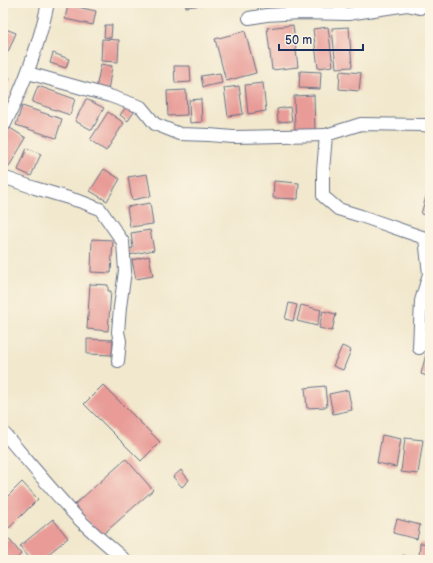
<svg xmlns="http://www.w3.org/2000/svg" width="433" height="563" font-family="'Balsamiq Sans',sans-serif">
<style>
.building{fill:#e89b97}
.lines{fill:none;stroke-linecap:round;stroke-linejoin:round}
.minor-casing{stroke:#667085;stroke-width:14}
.minor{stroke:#fff;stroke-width:12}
</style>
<rect width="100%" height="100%" fill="#fcf5e5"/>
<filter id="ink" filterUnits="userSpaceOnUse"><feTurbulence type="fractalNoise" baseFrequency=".025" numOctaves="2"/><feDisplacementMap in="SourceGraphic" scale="8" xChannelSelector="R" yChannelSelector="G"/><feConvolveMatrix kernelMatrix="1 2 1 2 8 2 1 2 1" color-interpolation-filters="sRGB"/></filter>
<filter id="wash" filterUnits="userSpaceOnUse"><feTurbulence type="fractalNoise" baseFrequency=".012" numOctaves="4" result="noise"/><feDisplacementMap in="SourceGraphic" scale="16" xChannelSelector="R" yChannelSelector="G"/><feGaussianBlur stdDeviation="0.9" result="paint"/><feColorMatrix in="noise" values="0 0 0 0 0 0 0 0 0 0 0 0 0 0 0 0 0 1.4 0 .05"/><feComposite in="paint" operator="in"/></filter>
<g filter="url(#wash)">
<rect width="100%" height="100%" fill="#f1e8cd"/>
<g id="blocks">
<g class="building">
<path d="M185 3H201L202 5 186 7Z"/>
<path d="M68 5 96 11 93 25 65 19Z"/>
<path d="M105 25H112L111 38 104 37Z"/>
<path d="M293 25 298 67 272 70 267 28Z"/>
<path d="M328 27 333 66 318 68 313 29Z"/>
<path d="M349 27 352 67 336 68 332 28Z"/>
<path d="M3 28 16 33 8 52 3 50Z"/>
<path d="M245 31 256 73 226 81 215 39Z"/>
<path d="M102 39 119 40 118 62 101 61Z"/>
<path d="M53 53 69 59 66 68 50 63Z"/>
<path d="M101 64 112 66 108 91 96 89Z"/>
<path d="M174 66H190L191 82 175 83Z"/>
<path d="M300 71 321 72 320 89 299 88Z"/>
<path d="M340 71 361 73 359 91 339 89Z"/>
<path d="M220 73 222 83 203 87 201 76Z"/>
<path d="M3 75 10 78 3 90Z"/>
<path d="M263 83 266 111 248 114 245 85Z"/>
<path d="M38 86 75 99 70 115 32 102Z"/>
<path d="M239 86 243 114 228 116 224 88Z"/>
<path d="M186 90 187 115 168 116 167 91Z"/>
<path d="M314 95 315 130 295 131 294 96Z"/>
<path d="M86 99 104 108 92 130 75 121Z"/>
<path d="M201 99 202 122 190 123 189 100Z"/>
<path d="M22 106 62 119 56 138 16 125Z"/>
<path d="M126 107 134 112 128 121 120 115Z"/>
<path d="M290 107 292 121 278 122 277 109Z"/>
<path d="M108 112 124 123 106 151 90 140Z"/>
<path d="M10 128 26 138 8 168 3 164V138Z"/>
<path d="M27 148 41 154 31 176 18 170Z"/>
<path d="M104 169 120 179 107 201 90 191Z"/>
<path d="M147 174 151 196 132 200 128 177Z"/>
<path d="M274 181 299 183 298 199 273 198Z"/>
<path d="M430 183V222L428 221 429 216 421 214Z"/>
<path d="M150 203 153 224 130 227 127 207Z"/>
<path d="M150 230 154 250 129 255 128 249 133 248 131 233Z"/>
<path d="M92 239 113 240 111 273 91 272Z"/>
<path d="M149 256 153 276 136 279 132 260Z"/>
<path d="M90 284 108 285V291H111L108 331 87 329Z"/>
<path d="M289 303 297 305 293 321 285 319Z"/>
<path d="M301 305 321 310 317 326 297 321Z"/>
<path d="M323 311 336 314 332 331 319 328Z"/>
<path d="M87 339 113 340 112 355 87 354Z"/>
<path d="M342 346 351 350 343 370 333 366Z"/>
<path d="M427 350 430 351V377L421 374Z"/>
<path d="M103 385 160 442 141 461 84 404Z"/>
<path d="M325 386 327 407 307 408 305 388Z"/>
<path d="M348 390 352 410 333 414 329 394Z"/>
<path d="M382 435 401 439 396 467 377 463Z"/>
<path d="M405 438 423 440 418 474 401 472Z"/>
<path d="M126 459 153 490 101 536 74 505Z"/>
<path d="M181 470 189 480 182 487 173 477Z"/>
<path d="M22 482 38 499 9 528 3 521V501Z"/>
<path d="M53 519 68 538 41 560H31L20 546Z"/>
<path d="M397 519 420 525 417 539 393 533Z"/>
<path d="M8 538 21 554 15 560H3V543Z"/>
<path d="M420 543 430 544V560L419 559Z"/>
<path d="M403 555 414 560H401Z"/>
</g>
</g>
</g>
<g filter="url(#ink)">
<use href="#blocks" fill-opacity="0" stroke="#667085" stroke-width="1"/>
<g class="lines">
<g class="minor-casing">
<g id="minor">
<path d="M249 18 266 15 300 13 348 14 407 5 420 8V3"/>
<path d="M28 73 110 96 141 107 155 124 180 134 209 135 233 137 326 135"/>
<path d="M3 126 5 124C24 85 39 45 48 3"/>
<path d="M3 177 35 188 82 202 100 209 123 242 125 271 120 307 118 332 120 341 118 361"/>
<path d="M419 348 421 301 429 274 425 238 407 232 361 216 338 209 323 196V171L326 135 361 124 423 125 430 126"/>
<path d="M3 432C27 460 50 488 75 515 90 531 108 545 125 560"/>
</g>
</g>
<use href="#minor" class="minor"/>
</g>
</g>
<rect width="433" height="563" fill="none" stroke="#fcf5e5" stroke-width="16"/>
<path d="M279 44v6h84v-6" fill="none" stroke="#1b2f5e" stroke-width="2"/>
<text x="285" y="44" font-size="12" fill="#1b2f5e" stroke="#fcf5e5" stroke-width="3" paint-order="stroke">50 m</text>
</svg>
